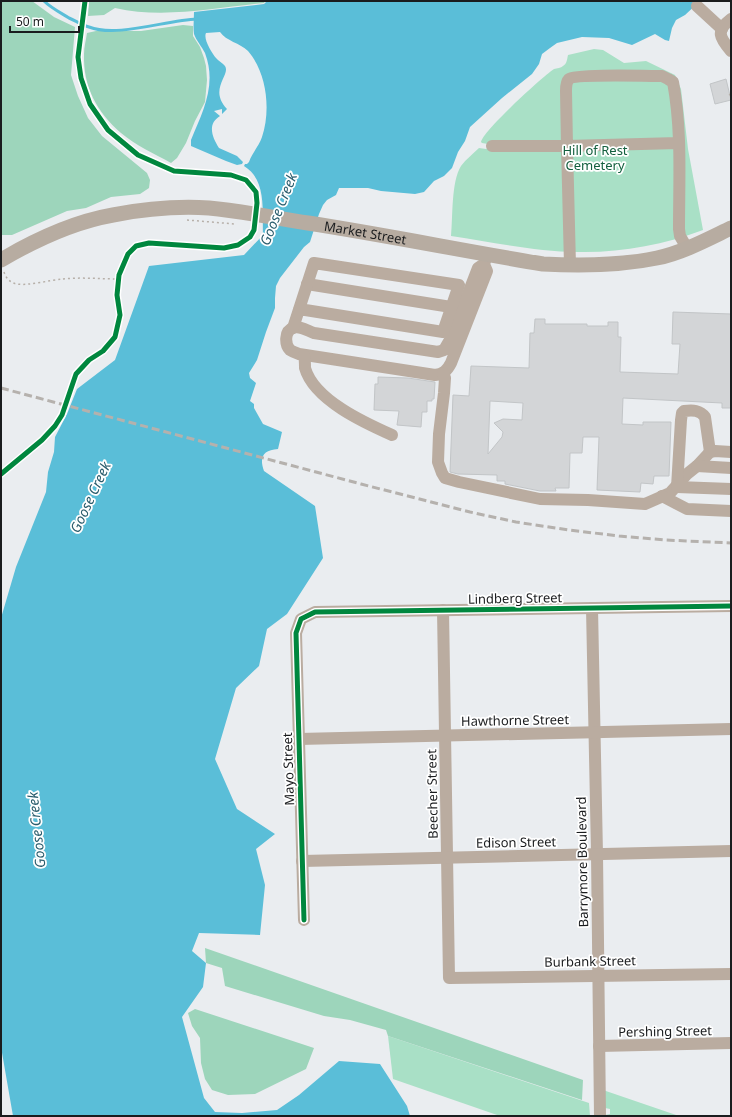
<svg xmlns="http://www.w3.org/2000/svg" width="732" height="1117" font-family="'Noto Sans',sans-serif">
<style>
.green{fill:#a9e0c6}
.forest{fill:#9dd5bb}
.water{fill:#5abed8}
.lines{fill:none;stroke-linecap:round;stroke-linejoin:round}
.stream{stroke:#5abed8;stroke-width:3}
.building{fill:#d3d5d7;stroke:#c2c5c7;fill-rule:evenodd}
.path{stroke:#b7b0a9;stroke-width:1.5;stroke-dasharray:2 3;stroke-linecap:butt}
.minor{stroke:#baaca0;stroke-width:12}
.major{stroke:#b7aca1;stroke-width:15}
.rail{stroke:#b5b1ad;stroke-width:3;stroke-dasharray:8 4;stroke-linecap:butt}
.cycleway-casing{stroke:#fff;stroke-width:8}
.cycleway{stroke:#00873e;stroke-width:5}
.labels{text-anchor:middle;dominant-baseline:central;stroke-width:3.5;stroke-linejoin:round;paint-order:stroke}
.park-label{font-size:13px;fill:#14603f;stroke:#fff}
.street-label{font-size:13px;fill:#1a1c1e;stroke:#fff}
.water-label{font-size:14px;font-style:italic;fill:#295c6c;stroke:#fff}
</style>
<rect width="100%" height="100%" fill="#eaedf0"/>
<g class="green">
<path d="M594 49 603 50 624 63 646 61 675 75 681 89 688 149 703 230C663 245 620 253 578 252 535 252 493 242 451 236 453 217 451 182 461 166 466 159 473 154 479 148L486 149 489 147 488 144 482 143 481 142C483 131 542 77 554 69 557 68 561 68 563 66 567 64 567 59 568 55Z"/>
<path d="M388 1036 589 1103 590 1116H500L393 1079Z"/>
<path d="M603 1090 679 1116H604L605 1115 610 1114V1109L605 1108Z"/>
</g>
<g class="forest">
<path d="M1 1H32L54 17 75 27 71 75 78 96 88 118 102 136 147 173 150 180 149 188 140 194 111 197 86 208 67 211 12 235H1Z"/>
<path d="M89 1H265L264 3C215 8 163 19 115 8L104 15 88 16Z"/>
<path d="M183 25 193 26V36L200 47 204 58 206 66 207 80 205 102 195 121 186 143 177 158 171 163C155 154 135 145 121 133 97 112 83 87 84 54 84 47 86 40 87 33L96 31H141Z"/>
<path d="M205 948 583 1080 582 1100 388 1036 386 1030 350 1020 324 1016 225 986 222 968 206 963Z"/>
<path d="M195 1009 314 1048 306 1069 255 1094 228 1095 212 1090 205 1079 201 1063 200 1038 192 1026 188 1013Z"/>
</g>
<path class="water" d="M267 1H700L685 15 676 20 672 28 669 41 665 40 655 34 632 45 609 38 582 37 557 43 550 48 542 54 539 64 532 74 502 98 470 127 465 141 458 152 452 168 444 176 434 181 424 192 415 194 381 191 368 188H339L336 195 327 200 323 205 319 214 310 242 304 247 280 278 276 286 275 298V308L266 332 257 360 249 373 250 378 256 383 250 401 254 404V408L263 424 282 432 278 449C263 450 259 457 264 471L315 506 323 558 287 614 267 629 259 666 236 688 215 759 237 809 275 834 256 849 265 885 260 935 199 933 192 951 206 963 203 987 182 1017 204 1098 215 1112 242 1113 277 1110 299 1095 339 1061 380 1064 407 1106 410 1116H13L1 1047V618L16 567 46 492 48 472 54 452 55 437 67 414 77 389 115 360 149 266 244 255 263 235C262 211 267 180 244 166L245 164H247L249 162C252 153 259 146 262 137 271 110 267 73 248 51 240 43 226 41 220 32L206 33C203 39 212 53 216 58 218 61 223 63 225 66 231 75 208 89 227 109L222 114V109L214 111 220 116C207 124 212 137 219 148L237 156 243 162 242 164 237 165 226 161 191 146V140C203 111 217 85 205 53 202 47 196 40 194 34 193 27 194 19 194 12L264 4Z"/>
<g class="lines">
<path class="stream" d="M44 1C51 8 61 13 69 18 76 21 82 25 89 27 117 38 166 20 197 19"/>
</g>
<g class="building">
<path d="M726 79 731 100 715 104 710 84Z"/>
<path d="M673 312 731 314V408H722V403L623 398 622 424 643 425V422H671L669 476H654L653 484 641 483 640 492 597 490 599 437H583L582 453H570L569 488H555L556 491H540L505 484V481H497V475L458 474 450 472 453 395 469 396 471 366 529 368 530 333H534L535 319H545V324H587V326H608V322H618V337H621L620 372 678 374 680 344H672ZM490 401 523 403 522 420 503 419 494 423 503 432 502 437 488 454Z"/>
<path d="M378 377 408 378 435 382 434 399H432V401H427V412H422L421 427 397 425 399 411 374 410 375 384H378Z"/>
</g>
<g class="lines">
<g class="path">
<path d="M680 1 685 2"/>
<path d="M729 95 731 94"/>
<path d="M187 220 235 224"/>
<path d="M4 272C6 278 10 283 17 284 28 286 50 280 63 279 82 277 100 279 119 279"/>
</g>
<g class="minor">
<path d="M697 6 722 29"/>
<path d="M731 19C715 31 720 38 731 51"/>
<path d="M678 143 567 146 566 91C566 88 566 82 569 79 575 74 649 76 662 76L668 79 673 82C682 130 679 180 679 229L680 236 687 248"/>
<path d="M492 146H567L570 265"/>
<path d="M484 264 478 268 451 338 444 350 438 352 314 333C308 331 299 325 293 328 284 331 285 345 290 350 293 352 296 353 299 354L435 375C443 374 447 371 451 363L487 271 484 264 487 255"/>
<path d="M307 284 451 307"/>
<path d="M293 328 314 263 459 285 443 332 299 309"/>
<path d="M304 355C305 359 305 364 305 368 314 400 365 423 392 435"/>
<path d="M443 373 445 378 444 393 439 434 438 462 442 473 445 478 459 482 540 499 588 500 645 504 670 493 687 474 697 466 710 452 715 451 731 452"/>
<path d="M710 452 705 417C700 410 693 410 684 411L682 413 681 420 677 487 731 489"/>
<path d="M697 466 731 468"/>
<path d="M662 496 687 509 731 511"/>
<path d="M592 608 597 854 600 1116"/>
<path d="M443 610 449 978 731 974"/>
<path d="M299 739 731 729"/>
<path d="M302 861 731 851"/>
<path d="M304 920 296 633 301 619 315 612 731 606"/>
<path d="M599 1046 731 1043"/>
</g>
<path class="major" id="s1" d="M1 260C35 240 73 222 113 215 144 209 177 206 209 208 242 211 275 218 308 223 386 235 464 251 543 264 581 266 619 266 657 258 682 253 708 239 731 228"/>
<path class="rail" d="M1 388 361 484 470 512 516 522 569 530 619 536 666 540 731 543"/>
<g class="cycleway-casing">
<g id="cycleway">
<path d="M1 474 42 440 55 426 62 415 76 374 89 360 103 351 115 337 120 315 117 295 119 275 128 254 136 246 149 243 224 248 238 245 250 237 254 230 257 203 256 192 246 180 231 175 174 171 138 155 108 130 90 104 81 78 78 57 85 1"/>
<path d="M304 920 296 633 301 619 315 612 731 606"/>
</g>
</g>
<use href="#cycleway" class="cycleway"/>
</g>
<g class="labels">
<g class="park-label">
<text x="595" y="150">Hill of Rest<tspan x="595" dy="15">Cemetery</tspan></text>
</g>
<g class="street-label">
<text stroke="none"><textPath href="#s1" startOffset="376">Market Street</textPath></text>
<text transform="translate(515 598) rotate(-1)">Lindberg Street</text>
<text transform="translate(515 720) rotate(-1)">Hawthorne Street</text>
<text transform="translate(288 769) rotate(-92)">Mayo Street</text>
<text transform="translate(432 794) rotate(-91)">Beecher Street</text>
<text transform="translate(516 842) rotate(-1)">Edison Street</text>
<text transform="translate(582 862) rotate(-91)">Barrymore Boulevard</text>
<text transform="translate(590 961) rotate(-1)">Burbank Street</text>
<text transform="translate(665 1031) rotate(-1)">Pershing Street</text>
</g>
<g class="water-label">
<text transform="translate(278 209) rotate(-68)">Goose Creek</text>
<text transform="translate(90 497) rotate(-65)">Goose Creek</text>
<text transform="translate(36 830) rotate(-96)">Goose Creek</text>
</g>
</g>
<rect width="732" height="1117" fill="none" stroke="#1a1c1e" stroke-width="4"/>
<path d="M10 26v6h69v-6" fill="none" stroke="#1a1c1e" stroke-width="2"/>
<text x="16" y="26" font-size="12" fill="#1a1c1e" stroke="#ffffff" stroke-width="3" paint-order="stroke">50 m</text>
</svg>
